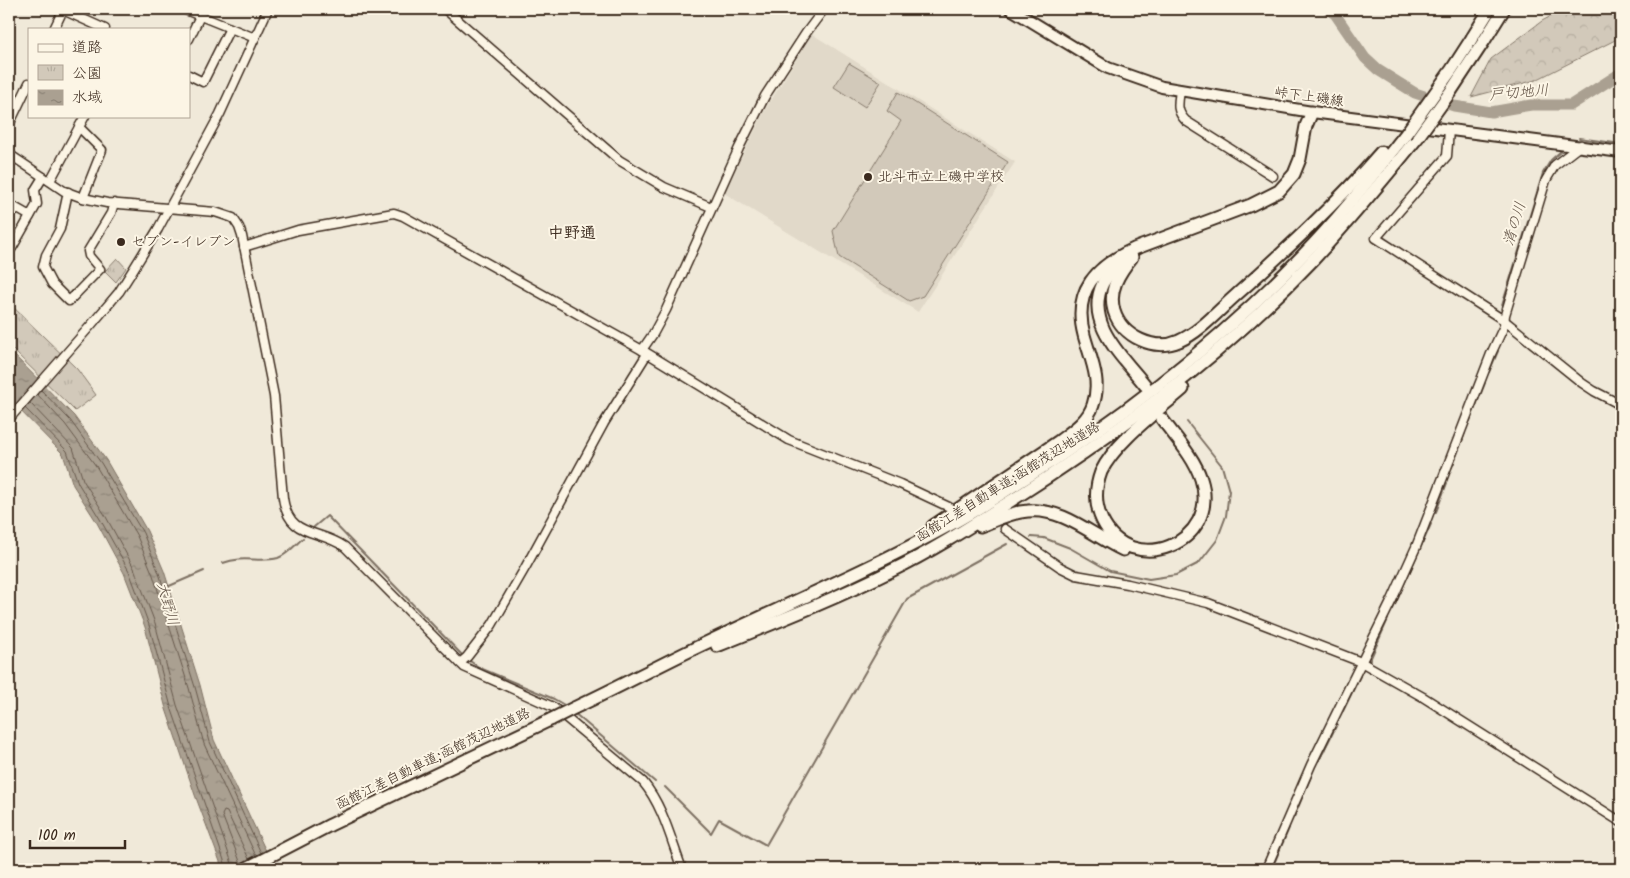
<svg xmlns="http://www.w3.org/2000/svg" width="1630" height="878" font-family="Kalam,'Klee One',sans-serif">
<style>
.built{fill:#e1d9c9}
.grass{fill:#d2c9ba;stroke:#867a6c}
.forest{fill:url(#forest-crowns);stroke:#867a6c}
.park{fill:url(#park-tufts);stroke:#867a6c}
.water{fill:url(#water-ripples);stroke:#7e7163}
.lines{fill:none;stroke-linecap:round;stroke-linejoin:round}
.shore{stroke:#67594c;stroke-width:1}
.stream{stroke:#7e7163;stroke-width:2}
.river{stroke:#aaa091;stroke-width:11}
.minor-casing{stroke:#3b2a1e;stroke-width:11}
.major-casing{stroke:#3b2a1e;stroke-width:14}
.highway-casing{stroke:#3b2a1e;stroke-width:15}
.minor{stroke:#fcf5e5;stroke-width:8}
.major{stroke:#fcf5e5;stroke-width:10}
.highway{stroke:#fcf5e5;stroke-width:11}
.highway-bridge-casing{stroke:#3b2a1e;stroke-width:15;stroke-linecap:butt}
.highway-bridge{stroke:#fcf5e5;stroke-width:11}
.poi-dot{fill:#3b2a1e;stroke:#fcf5e5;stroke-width:2}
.labels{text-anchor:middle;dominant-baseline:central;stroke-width:4;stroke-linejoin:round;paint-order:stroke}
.street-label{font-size:14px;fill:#3b2a1e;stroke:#fcf5e5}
.poi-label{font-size:14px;fill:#3b2a1e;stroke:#fcf5e5;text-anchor:start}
.water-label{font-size:15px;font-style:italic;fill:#625346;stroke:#fcf5e5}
.quarter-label{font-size:16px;font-weight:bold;fill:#3b2a1e;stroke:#fcf5e5}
</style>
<defs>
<pattern id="forest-crowns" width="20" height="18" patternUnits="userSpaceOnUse" patternTransform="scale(1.25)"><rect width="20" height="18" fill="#d2c9ba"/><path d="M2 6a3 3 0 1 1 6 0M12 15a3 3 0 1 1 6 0" fill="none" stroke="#b5ad9f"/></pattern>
<pattern id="park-tufts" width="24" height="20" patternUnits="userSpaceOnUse" patternTransform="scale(1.25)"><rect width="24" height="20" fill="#d2c9ba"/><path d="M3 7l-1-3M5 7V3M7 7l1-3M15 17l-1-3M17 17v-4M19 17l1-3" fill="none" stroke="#b5ad9f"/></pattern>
<pattern id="water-ripples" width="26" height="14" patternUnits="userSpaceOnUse" patternTransform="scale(1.25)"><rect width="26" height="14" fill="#aaa091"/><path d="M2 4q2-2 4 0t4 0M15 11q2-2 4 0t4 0" fill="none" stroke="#8c8376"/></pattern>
</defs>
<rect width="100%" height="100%" fill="#f0e9d9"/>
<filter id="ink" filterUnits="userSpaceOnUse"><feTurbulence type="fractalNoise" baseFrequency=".02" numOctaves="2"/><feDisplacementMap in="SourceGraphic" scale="10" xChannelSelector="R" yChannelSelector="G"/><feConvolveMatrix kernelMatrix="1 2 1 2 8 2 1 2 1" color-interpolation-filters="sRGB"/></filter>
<g filter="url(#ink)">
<path class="built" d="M812 34 1015 162 918 312 724 193 765 110Z"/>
<g class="grass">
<path d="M849 63 881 82 865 107 834 87Z"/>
<path d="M898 92 1008 162 923 296 909 301 839 257 833 231 901 121 887 111Z"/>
</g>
<path class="forest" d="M1564 9H1621V37L1536 80 1471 97 1491 59 1542 21Z"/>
<g class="park">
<path d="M117 258 126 268 116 282 105 271Z"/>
<path d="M9 303 77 369 96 395 75 411 9 346Z"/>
</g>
<path class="water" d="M9 350 74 416 106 460 147 531 164 571 200 685 214 740 264 847 277 869H223L222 867 195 795 166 709 145 627 124 573 96 521 73 485 63 454 9 399Z"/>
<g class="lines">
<g class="shore">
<path d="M41 390 70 420 101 463 143 533 159 573 195 687 210 742 261 853"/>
<path d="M37 394 65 424 96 466 137 536 153 575 189 688 204 744 256 856"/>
<path d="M30 403 73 448 83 480 105 515 134 568 155 623 177 705 234 869"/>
<path d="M25 408 67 451 78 483 100 519 129 571 149 625 171 707 227 869"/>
<path d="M241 864 222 815 224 811 227 812 249 859"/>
</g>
<g class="stream">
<path d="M1579 138 1621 144"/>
<path d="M1501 309 1543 173 1551 160 1561 151"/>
<path d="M1489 372 1498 351"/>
<path d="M1470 421 1485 383"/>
<path d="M1452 467 1465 433"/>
<path d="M1436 512 1447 483"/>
<path d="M314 527 327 516 463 656"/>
<path d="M1031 537 1044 538 1070 548 1110 571 1149 579 1176 575 1199 563 1217 540 1226 516 1229 491 1222 466 1187 422"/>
<path d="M223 563C243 555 260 563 278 558 287 555 295 545 303 538"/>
<path d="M167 587 204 571"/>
<path d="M1393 609 1431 524"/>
<path d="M467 659 480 668 554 699 566 706"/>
<path d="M1369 662 1388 619"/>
<path d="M1343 711 1360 676"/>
<path d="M573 712 655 782"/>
<path d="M1319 761 1337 724"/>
<path d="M665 787 711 833 719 819 766 845 907 599 1007 544"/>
<path d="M1294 817 1312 774"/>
<path d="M1275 861 1289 828"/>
</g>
<path class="river" d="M1328 9 1335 14 1365 58 1378 70 1415 93 1454 106 1491 112 1531 105H1571L1621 73"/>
<g class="minor-casing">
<g id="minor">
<path d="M61 9 105 29"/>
<path d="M183 9 255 38"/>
<path d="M445 9 619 160 664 187 711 207"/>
<path d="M54 29 63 10"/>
<path d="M189 39 200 16"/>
<path d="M189 75 203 82 230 28"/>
<path d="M1180 91C1178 104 1176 111 1186 121L1273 176"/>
<path d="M9 125 29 83"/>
<path d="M79 127 102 150 83 198"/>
<path d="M1449 130 1447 156 1376 238 1505 321 1582 383 1594 391 1621 405"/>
<path d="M9 154 64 191 83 198 107 203 215 212 233 218 239 227 242 236 274 396 283 498C289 539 318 528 345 547L464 667 553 707 643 782C663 806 671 840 682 869"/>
<path d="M50 181 85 116"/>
<path d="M68 192 60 229 46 255 43 267 52 284 69 301 100 269 89 256 88 251 111 213 114 203"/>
<path d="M9 204 30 216"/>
<path d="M244 247 298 230 388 214 394 213 403 216 642 350 789 440 900 484 949 507"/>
<path d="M12 248 37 204 35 190 43 177"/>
<path d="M642 350 653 334 666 310 739 148 765 96 806 33 824 9"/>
<path d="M9 419 92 324 119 292 131 273 158 229 220 114 268 9"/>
<path d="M1005 529 1060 567 1076 575 1128 584 1208 603 1361 662 1423 697 1621 822"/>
<path d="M460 663 467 657 492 625 525 568 604 423 647 354"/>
<path d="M1266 869 1311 765 1392 600 1416 547 1491 354 1504 326 1505 315 1546 180 1555 165 1581 145"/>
</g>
</g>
<g class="major-casing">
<path id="major" d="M1011 9 1108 68 1162 87 1312 112 1621 152"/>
</g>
<g class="highway-casing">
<g id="highway">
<path d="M1472 38 1490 9"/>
<path d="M1484 41 1504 9"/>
<path d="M1132 257C1119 273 1108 290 1114 311 1122 337 1155 352 1179 341 1200 332 1218 311 1235 296 1286 250 1336 204 1381 152"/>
<path d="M1124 261C1115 266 1108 274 1103 283 1084 323 1122 356 1145 385"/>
<path d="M1162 419C1175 437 1194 457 1201 479 1222 544 1130 579 1102 520 1095 505 1095 488 1101 472 1115 442 1158 411 1183 389"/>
<path d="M933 526 1059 441C1072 431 1088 421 1093 405 1102 380 1090 358 1084 335 1072 290 1097 266 1134 249L1251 205 1279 191 1294 174 1300 159 1306 126 1312 112"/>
<path d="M980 526C996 520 1011 512 1028 511 1062 507 1093 536 1123 550"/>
<path d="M717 646C776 622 835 599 891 571 932 551 971 526 1009 502 1119 433 1223 355 1312 261 1349 221 1384 179 1418 137"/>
<path d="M574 708C619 687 663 663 708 642 788 604 870 569 948 526 972 513 995 498 1018 483 1122 418 1217 344 1302 256 1339 218 1372 176 1405 135"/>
<path d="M245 869 330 825 552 719"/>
</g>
</g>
<use href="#minor" class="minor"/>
<use href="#major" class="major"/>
<use href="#highway" class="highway"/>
<g class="highway-bridge-casing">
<g id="highway-bridge">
<path d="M1405 135 1452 69 1472 38"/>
<path d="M1418 137 1451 91 1484 41"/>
<path d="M552 719 574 708"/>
</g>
</g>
<use href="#highway-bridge" class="highway-bridge"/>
</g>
</g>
<g class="poi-dot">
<circle cx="868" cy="177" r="5"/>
<circle cx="121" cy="242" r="5"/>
</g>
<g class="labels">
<g class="street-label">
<text transform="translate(1309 97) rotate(8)">峠下上磯線</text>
<text transform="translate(1008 482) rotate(-32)">函館江差自動車道;函館茂辺地道路</text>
<text transform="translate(433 759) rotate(-26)">函館江差自動車道;函館茂辺地道路</text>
</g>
<g class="poi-label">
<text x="878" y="177">北斗市立上磯中学校</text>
<text x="131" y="242">セブン-イレブン</text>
</g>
<g class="water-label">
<text transform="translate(1519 93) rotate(-5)">戸切地川</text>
<text transform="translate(1515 224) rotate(-73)">清の川</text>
<text transform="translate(167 604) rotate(74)">大野川</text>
</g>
<g class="quarter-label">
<text x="572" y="233">中野通</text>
</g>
</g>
<rect width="1630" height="878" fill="none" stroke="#fcf5e5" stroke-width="30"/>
<rect x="15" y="15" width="1600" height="848" fill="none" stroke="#3b2a1e" stroke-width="2" filter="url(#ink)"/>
<rect x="28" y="28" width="162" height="90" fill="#fcf5e5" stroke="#afa495"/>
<rect x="38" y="44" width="25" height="8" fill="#fcf5e5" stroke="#afa495"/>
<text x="72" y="52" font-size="15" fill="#3b2a1e">道路</text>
<rect x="38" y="65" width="25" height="15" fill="url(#park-tufts)" stroke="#afa495"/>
<text x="72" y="78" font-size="15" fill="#3b2a1e">公園</text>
<rect x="38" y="90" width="25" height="15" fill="url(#water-ripples)" stroke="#afa495"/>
<text x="72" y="102" font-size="15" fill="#3b2a1e">水域</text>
<path d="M30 840v8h95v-8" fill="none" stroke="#3b2a1e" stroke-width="2.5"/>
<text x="38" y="840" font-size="15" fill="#3b2a1e" stroke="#fcf5e5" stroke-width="4" paint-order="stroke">100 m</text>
</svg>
